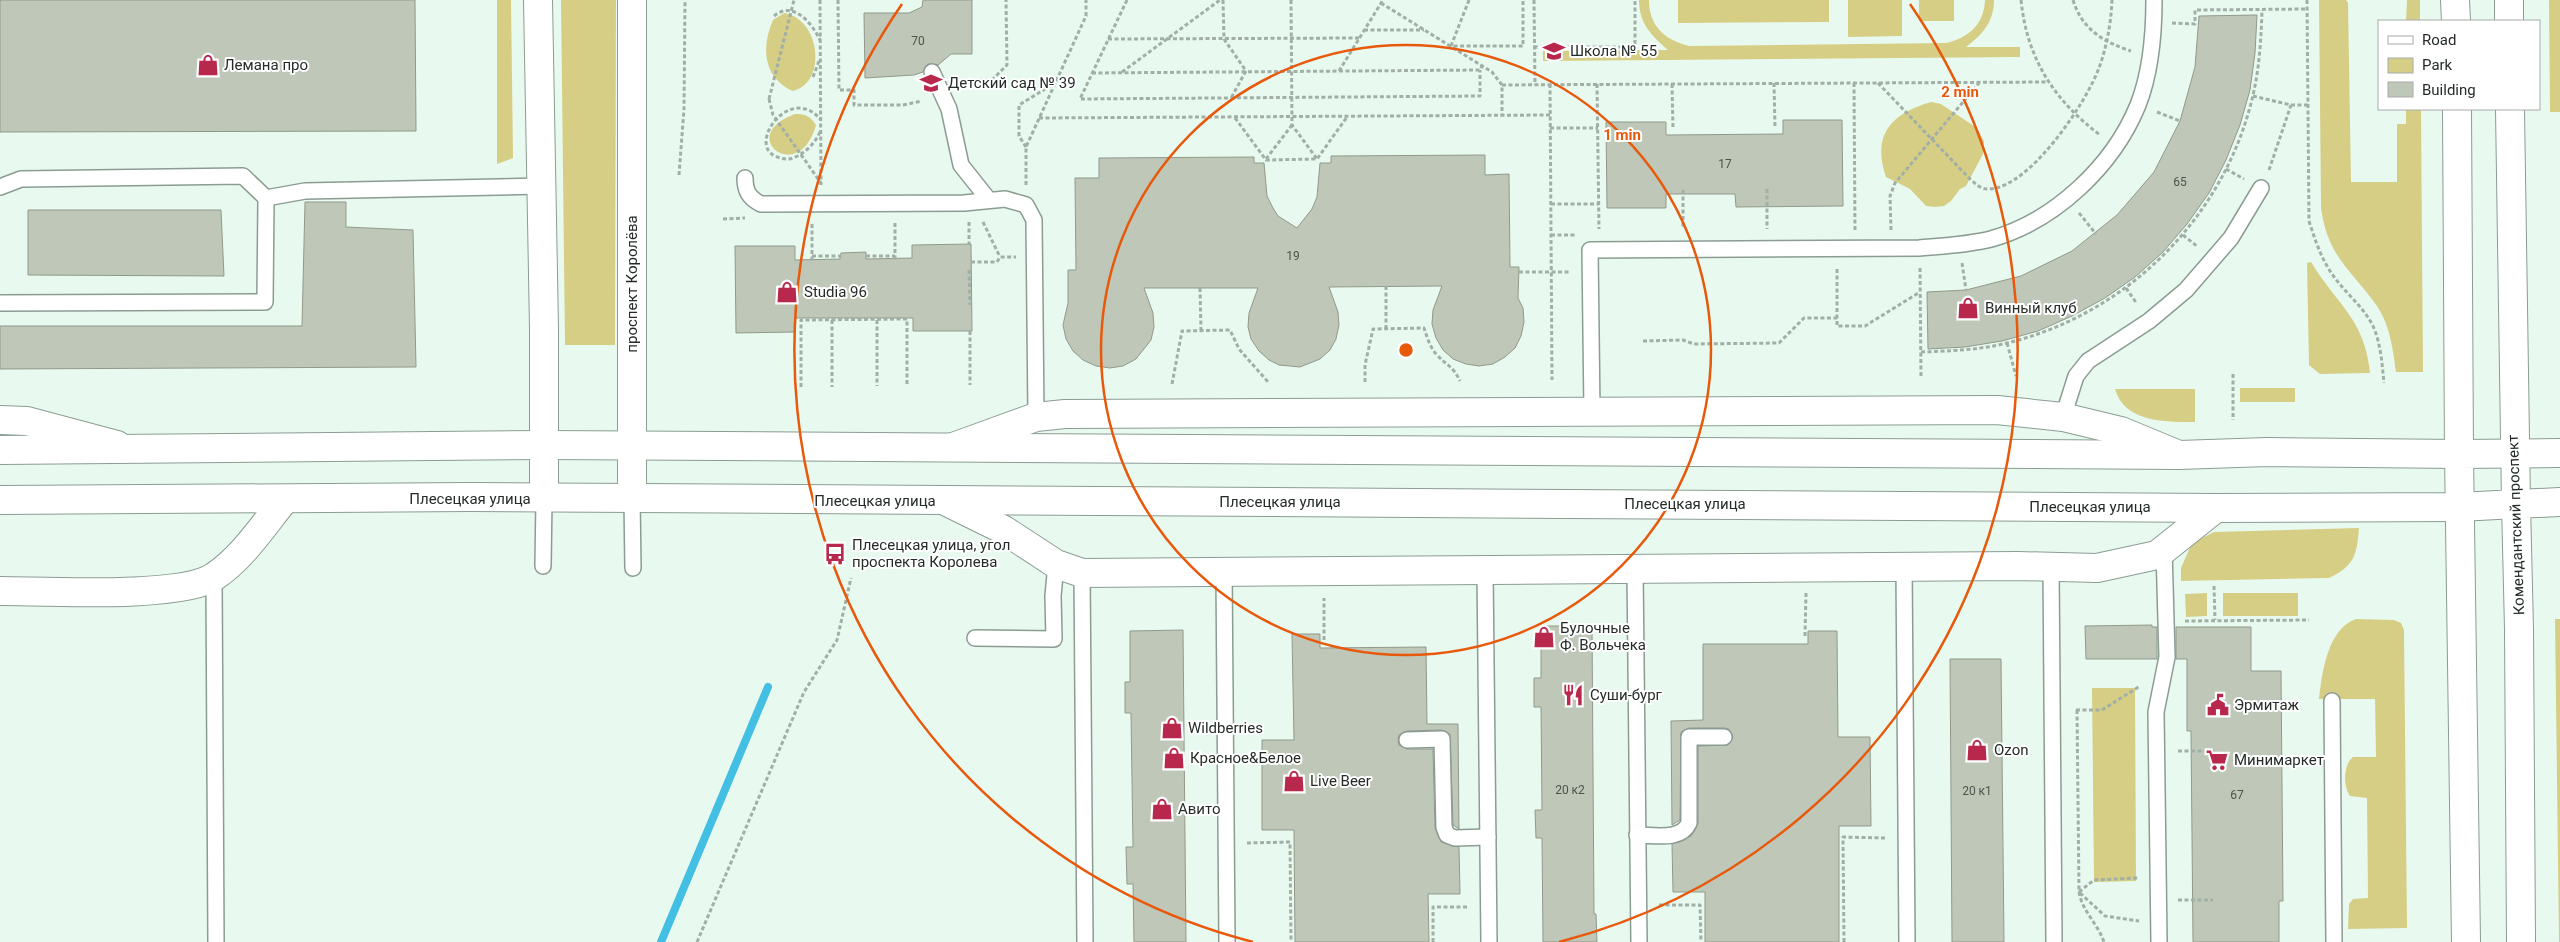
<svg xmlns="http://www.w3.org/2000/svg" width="2560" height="942" font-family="Roboto,sans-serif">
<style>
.green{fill:#d7ce85}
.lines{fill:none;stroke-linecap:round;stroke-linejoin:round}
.stream{stroke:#43bfe4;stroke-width:8}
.building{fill:#bfc8b8;stroke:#91998a}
.service-casing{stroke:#8b9c93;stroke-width:18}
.minor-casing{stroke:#8b9c93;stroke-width:30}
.tertiary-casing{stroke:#8b9c93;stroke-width:30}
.secondary-casing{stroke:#8b9c93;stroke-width:30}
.path{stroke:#a1afa7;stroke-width:3;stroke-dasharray:4 2.5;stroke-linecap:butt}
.service{stroke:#fff;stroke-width:15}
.minor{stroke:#fff;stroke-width:28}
.tertiary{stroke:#fff;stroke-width:28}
.secondary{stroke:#fff;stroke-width:28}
.path-bridge{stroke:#a1afa7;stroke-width:3;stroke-dasharray:4 2.5;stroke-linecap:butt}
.ring{fill:none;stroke:#e8590c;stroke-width:2.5}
.labels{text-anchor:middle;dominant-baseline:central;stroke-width:4;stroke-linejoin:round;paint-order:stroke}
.number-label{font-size:12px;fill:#4c534c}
.poi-label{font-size:15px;fill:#252c28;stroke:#fff;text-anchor:start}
.street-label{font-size:15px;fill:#252c28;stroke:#fff}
.centre{fill:#e8590c;stroke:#fff;stroke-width:2.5}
.ring-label{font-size:15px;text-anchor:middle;font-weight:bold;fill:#e8590c;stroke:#fff;stroke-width:4;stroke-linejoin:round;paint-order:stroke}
</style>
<rect width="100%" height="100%" fill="#e8faf0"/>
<g class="green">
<path d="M497 0H511L513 158 497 164Z"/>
<path d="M561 0H616L615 345H565Z"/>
<path d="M1639 0H1649C1649 26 1665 40 1689 46L1946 43C1968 38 1984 25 1985 0H1994C1994 22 1982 35 1966 47H2020V57L1543 61V51L1668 50C1652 36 1639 24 1639 0Z"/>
<path d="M1678 0H1829V22L1678 23Z"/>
<path d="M1848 0H1902V36L1848 37Z"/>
<rect x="1919" y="0" width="35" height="21"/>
<path d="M2319 0H2346L2348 3 2351 182H2397V124H2406V109H2421L2423 372H2396C2393 350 2390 325 2377 306 2351 269 2328 258 2321 208Z"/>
<path d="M2407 0H2420V21H2406Z"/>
<path d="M2549 0H2560V112H2550Z"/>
<path d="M784 13C821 19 827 83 793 91 763 78 761 47 773 20Z"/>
<path d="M1931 102 1941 104 1977 128 1984 141 1983 154 1966 186 1960 189 1951 201 1944 206 1935 207 1926 206 1910 189 1886 177C1872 135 1890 114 1931 102Z"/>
<path d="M795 114C806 114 810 116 816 125 799 187 734 136 795 114Z"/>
<path d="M2311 262C2337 305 2365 319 2370 373L2320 374 2309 365 2307 263Z"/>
<rect x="2240" y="388" width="55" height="14"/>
<path d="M2115 389H2195V422C2166 422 2125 423 2115 389Z"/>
<path d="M2359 528C2357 555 2354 566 2329 578L2181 581V568L2192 543 2214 532Z"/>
<path d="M2207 593V616L2186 617 2185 594Z"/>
<rect x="2223" y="593" width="75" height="23"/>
<path d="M2356 619 2394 620 2401 623 2404 630 2407 928 2348 929 2349 904 2353 899 2368 898 2367 798 2350 796C2343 786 2343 765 2353 757H2376L2375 699H2319C2322 674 2327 629 2356 619Z"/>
<path d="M2555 619H2560V942H2559Z"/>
<path d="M2092 688H2135L2136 881 2094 882Z"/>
</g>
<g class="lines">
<path class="stream" d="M661 942 768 687"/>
</g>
<g class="building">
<path d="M0 0H415L416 131 0 132Z"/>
<path d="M923 0H972V54H951L938 65 928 64 923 72 914 75 865 78 864 13H909L922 7Z"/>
<path d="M2257 15 2255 53 2250 90 2240 125 2226 160 2209 193 2187 224 2163 252 2135 277 2105 298 2072 316 2038 331 2002 341 1965 347 1928 349 1927 292 1966 290 2021 276 2072 251 2117 215 2154 172 2180 121 2195 67 2199 16Z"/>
<path d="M1783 120H1842L1843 206 1736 207 1735 194H1666V208H1607L1606 122H1666V135L1783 134Z"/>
<path d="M1485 155V175L1509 174 1510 267H1519L1518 298 1523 308 1524 322 1521 336 1515 348 1505 357 1493 364 1479 366 1466 364 1453 359 1443 350 1436 338 1432 324 1433 310 1442 286 1329 287 1338 312 1339 325 1336 339 1330 350 1320 359 1300 367 1279 365 1269 360 1259 351 1251 339 1248 327 1249 313 1258 288H1144L1153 313 1154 327 1151 340 1136 359 1123 366 1110 368 1096 366 1083 360 1073 351 1066 339 1063 325 1068 303V270H1076L1075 178H1099V158L1254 157V163H1264L1267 196 1273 208 1278 216 1297 228 1312 209 1317 197 1320 163H1331V156Z"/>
<path d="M305 202H346V227L413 230 416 367 0 369V326H302Z"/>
<path d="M28 210H221L224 276 28 275Z"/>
<path d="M971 244 972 331H913V318H795V332L736 333 735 246H795V260L840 259 841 253 866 252V259L912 258V245Z"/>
<path d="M2152 625V627H2157V659H2086L2085 626Z"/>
<path d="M1541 626H1592L1594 914H1596L1597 942H1543L1542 838H1536L1535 810H1542L1541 707H1534V678H1541Z"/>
<path d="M2176 627H2251V671H2281L2283 901H2279V942H2193L2191 731H2187V659H2176Z"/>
<path d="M1183 630 1186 942H1134L1133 884H1127L1126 847H1133L1131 713H1125V682H1130V631Z"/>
<path d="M1808 631H1837L1838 737H1870L1871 826H1839V942H1705V892H1673L1672 844 1691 836 1698 824V746L1728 745 1733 737 1729 729 1724 728H1689L1681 732 1680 820 1672 825 1671 721 1703 720V644H1808Z"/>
<path d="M1292 634H1320V648L1426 647 1427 724H1458L1459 829 1453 825 1450 734 1442 730 1407 731 1399 735 1398 741 1399 745 1407 749H1433L1435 828 1441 842 1459 847 1460 894H1428L1429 942H1295L1294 830H1262V740H1294Z"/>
<path d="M1950 659H2001L2004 942H1952Z"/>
</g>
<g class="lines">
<g class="service-casing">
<g id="service">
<path d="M932 72 949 109 961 165 988 199"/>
<path d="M745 178C745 191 749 198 761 204L964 203 1005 199 1026 205 1034 220 1036 417"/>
<path d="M0 187 21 179 243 176 266 198 265 302 0 303"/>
<path d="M266 198 305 191 541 186"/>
<path d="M1592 412 1590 250 1919 248C1943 246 1967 245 1991 239 2055 221 2113 166 2138 105 2151 72 2154 35 2154 0"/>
<path d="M2063 417 2076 376 2088 361 2149 321 2186 290 2231 238 2261 188"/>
<path d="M632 499 633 568"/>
<path d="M543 566 544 499"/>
<path d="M1904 567 1907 942"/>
<path d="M2051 567 2054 942"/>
<path d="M1635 569 1639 942"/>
<path d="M1485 570 1489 942"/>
<path d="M1224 572 1227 942"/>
<path d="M1082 573 1085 942"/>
<path d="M214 578 216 942"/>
<path d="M975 638 1054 639 1053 596 1056 564"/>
<path d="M2332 701 2334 942"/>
<path d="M1407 740 1442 739 1444 827 1447 835 1455 838 1488 837"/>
<path d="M1637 835C1655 835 1681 841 1689 823V737H1724"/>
<path d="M2159 942 2156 712 2167 657 2164 549"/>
</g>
</g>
<g class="minor-casing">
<g id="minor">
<path d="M0 420 27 421 117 445"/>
<path d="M953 447 1036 417 1065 414 1997 410 2063 417 2121 431 2179 455"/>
<path d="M945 501 1004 530 1056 564 1082 573 2018 566 2097 568 2157 555 2216 508"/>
<path d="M0 591C44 591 184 599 215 576 243 557 263 526 284 500"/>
</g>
</g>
<g class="tertiary-casing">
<g id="tertiary">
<path d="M538 0 544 329V499"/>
<path d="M632 0V499"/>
<path d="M2466 942 2459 454 2560 453"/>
<path d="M2521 942 2519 629 2516 504 2560 502"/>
</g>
</g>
<g class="secondary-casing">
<g id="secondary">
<path d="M2455 0 2456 21"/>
<path d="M2509 0V21"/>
<path d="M0 450 545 445 2179 455 2267 452 2459 454 2457 109"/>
<path d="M0 500 471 497 2216 508 2459 507 2516 504 2510 109"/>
</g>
</g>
<g class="path">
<path d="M820 0 821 185"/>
<path d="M838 0 839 90H854V105H903L922 101"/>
<path d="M1127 0 1080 99 1480 96V70"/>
<path d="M1223 0 1224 39 1246 71 1231 98"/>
<path d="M1291 0 1292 125 1317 159"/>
<path d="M1469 0 1451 46H1523V0"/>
<path d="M1534 0 1535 85"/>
<path d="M2021 0C2027 59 2054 100 2100 135"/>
<path d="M2073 0C2082 29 2103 42 2131 51"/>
<path d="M2307 0 2309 221C2315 240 2321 258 2332 274 2345 293 2363 306 2373 326 2381 344 2382 364 2384 383"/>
<path d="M1381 3 1492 72 1502 85V116"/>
<path d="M774 16C793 0 812 23 820 40"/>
<path d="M2172 23 2195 24V10L2307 9"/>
<path d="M1364 30H1424"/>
<path d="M1108 39 1360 38"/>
<path d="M1534 47H1635V0"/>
<path d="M1339 71 1383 0"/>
<path d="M1122 72 1220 0"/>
<path d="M1092 73 1480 70 1482 66"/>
<path d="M813 77 819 61"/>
<path d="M960 83 965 80H992L1007 65 1006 0"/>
<path d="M1774 83 1775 127"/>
<path d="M1854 83 1855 230"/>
<path d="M1878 83 1970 179C1976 184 1981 190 1990 189 2031 186 2086 103 2099 68 2107 46 2111 23 2112 0"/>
<path d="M1550 84 1552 380"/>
<path d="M1597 84 1599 229"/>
<path d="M1672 84 1673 128"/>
<path d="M1502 85 2048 82"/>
<path d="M2253 96 2291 105H2308"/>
<path d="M769 99 773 115 821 183"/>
<path d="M2157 112 2180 121"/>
<path d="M1039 118 1550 115"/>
<path d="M1235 118 1266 160 1317 159 1347 117"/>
<path d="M1550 128H1598"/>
<path d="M820 132C815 143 806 153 793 158 787 160 781 159 775 156 747 143 791 83 821 120"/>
<path d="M1026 147 1019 136V105L1055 83"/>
<path d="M1266 159 1292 125"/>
<path d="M2226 169 2244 179"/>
<path d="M2269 170 2291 105"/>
<path d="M679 175 684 109 685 0"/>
<path d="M1026 185V147L1086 16V0"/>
<path d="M1767 189V229"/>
<path d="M1683 190V229"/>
<path d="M1551 204H1599"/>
<path d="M2079 213 2096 234"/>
<path d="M723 219 745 218"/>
<path d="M969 222V244"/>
<path d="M983 222 1000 257"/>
<path d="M895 223V262"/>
<path d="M812 224V263"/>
<path d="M1891 230 1890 196 1895 183 1979 83"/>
<path d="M1551 235H1575"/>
<path d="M2183 235 2198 247"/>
<path d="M812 256H841"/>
<path d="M866 256H895"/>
<path d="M971 262H997L1000 257H1016"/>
<path d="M1962 263 1966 290"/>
<path d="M1920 268 1921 377"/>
<path d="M1837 269V326H1865L1920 292"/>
<path d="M969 270 970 305"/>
<path d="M1519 272H1570"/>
<path d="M1386 286V328"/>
<path d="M1200 288 1201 330"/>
<path d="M2126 288 2137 304"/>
<path d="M832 320V387"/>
<path d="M877 320V386"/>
<path d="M970 331V385"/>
<path d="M1643 341 1683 340 1694 344 1779 343 1804 318H1837"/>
<path d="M2007 343 2016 376"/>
<path d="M1921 352C1950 351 1979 350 2007 343 2124 315 2219 222 2250 107 2259 75 2261 43 2262 10"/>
<path d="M2233 374V420"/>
<path d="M1365 382V365L1373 329 1424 328C1427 337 1430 347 1436 354 1446 365 1453 366 1460 381"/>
<path d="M1172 384 1182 331 1230 330 1239 349 1269 383"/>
<path d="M801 387V320L907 319V386"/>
<path d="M2214 586 2215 620"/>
<path d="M2185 621 2309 620"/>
<path d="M1805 636 1806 593"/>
<path d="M1324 640V598"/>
<path d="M2076 710H2102L2140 686"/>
<path d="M2077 710 2079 892C2082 911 2098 924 2104 942"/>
<path d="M2178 751H2215"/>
<path d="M1247 843 1290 842 1291 942"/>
<path d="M2079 892 2094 880 2138 878"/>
<path d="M2080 893 2105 916 2139 921"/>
<path d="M2178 900H2213"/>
<path d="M1659 905H1700L1701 942"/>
<path d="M697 942 804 692 837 640 851 578"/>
<path d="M1433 942V907H1469"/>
<path d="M1844 942 1843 837 1885 838"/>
</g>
<use href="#service" class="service"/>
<use href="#minor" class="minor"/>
<use href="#tertiary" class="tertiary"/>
<use href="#secondary" class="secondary"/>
<path class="path-bridge" d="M769 99 794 0"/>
</g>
<g class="ring">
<circle cx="1406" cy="350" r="305"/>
<path d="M1253 942A611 611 0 0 1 902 4M1910 4A611 611 0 0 1 1559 942"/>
</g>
<defs>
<g id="school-bare" transform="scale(1.725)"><path d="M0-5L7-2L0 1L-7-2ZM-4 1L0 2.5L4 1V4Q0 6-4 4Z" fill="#b8274c" stroke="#fff" stroke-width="2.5" paint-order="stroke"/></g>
<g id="shop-bare" transform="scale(1.725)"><path d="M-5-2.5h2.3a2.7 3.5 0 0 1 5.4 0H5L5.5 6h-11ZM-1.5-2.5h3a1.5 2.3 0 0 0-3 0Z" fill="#b8274c" stroke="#fff" stroke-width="2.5" paint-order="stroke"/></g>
<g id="bus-bare" transform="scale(1.725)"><path d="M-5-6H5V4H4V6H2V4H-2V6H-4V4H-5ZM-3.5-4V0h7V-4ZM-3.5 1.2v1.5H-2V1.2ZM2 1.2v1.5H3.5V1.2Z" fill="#b8274c" stroke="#fff" stroke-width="2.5" paint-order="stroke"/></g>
<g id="restaurant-bare" transform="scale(1.725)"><path d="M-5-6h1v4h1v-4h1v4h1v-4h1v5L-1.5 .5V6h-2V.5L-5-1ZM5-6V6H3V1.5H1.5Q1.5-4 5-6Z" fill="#b8274c" stroke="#fff" stroke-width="2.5" paint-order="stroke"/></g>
<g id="civic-bare" transform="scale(1.725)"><path d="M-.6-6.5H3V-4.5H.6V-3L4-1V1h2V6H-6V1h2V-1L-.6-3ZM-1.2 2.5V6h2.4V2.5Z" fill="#b8274c" stroke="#fff" stroke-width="2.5" paint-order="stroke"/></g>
<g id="supermarket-bare" transform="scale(1.725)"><path d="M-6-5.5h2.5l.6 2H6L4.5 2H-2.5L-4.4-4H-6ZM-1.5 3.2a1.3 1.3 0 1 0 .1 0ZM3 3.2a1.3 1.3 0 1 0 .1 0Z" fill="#b8274c" stroke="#fff" stroke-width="2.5" paint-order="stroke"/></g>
</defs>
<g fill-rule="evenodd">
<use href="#school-bare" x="1554" y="51"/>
<use href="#shop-bare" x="208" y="65"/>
<use href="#school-bare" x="931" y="83"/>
<use href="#shop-bare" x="787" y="292"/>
<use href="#shop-bare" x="1968" y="308"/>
<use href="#bus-bare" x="835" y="554"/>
<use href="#shop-bare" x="1544" y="637"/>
<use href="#restaurant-bare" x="1573" y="695"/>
<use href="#civic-bare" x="2218" y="705"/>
<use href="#shop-bare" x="1172" y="728"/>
<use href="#shop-bare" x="1977" y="750"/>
<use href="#shop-bare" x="1174" y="758"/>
<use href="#supermarket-bare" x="2217" y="760"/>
<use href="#shop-bare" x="1294" y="781"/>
<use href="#shop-bare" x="1162" y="809"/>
</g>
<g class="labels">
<g class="number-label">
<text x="918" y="41">70</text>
<text x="1725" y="164">17</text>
<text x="2180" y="182">65</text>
<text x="1293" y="256">19</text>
<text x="1570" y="790">20 к2</text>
<text x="1977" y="791">20 к1</text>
<text x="2237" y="795">67</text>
</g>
<g class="poi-label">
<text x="1570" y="51">Школа № 55</text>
<text x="224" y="65">Лемана про</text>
<text x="948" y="83">Детский сад № 39</text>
<text x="804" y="292">Studia 96</text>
<text x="1985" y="308">Винный клуб</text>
<text x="852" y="545">Плесецкая улица, угол<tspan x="852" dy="17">проспекта Королева</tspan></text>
<text x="1560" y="628">Булочные<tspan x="1560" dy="17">Ф. Вольчека</tspan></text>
<text x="1590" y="695">Суши-бург</text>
<text x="2234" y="705">Эрмитаж</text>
<text x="1188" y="728">Wildberries</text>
<text x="1994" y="750">Ozon</text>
<text x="1190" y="758">Красное&amp;Белое</text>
<text x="2234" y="760">Минимаркет</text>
<text x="1310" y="781">Live Beer</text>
<text x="1178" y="809">Авито</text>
</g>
<g class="street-label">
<text transform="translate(632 284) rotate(-90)">проспект Королёва</text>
<text x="470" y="499">Плесецкая улица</text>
<text x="875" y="501">Плесецкая улица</text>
<text x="1280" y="502">Плесецкая улица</text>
<text x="1685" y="504">Плесецкая улица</text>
<text x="2090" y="507">Плесецкая улица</text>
<text transform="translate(2516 525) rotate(-92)">Комендантский проспект</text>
</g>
</g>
<circle cx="1406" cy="350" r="8" class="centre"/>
<g class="ring-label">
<text x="1960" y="97">2 min</text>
<text x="1622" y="140">1 min</text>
</g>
<rect x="2378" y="20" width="162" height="90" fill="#ffffff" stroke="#a8aba9"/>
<rect x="2388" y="36" width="25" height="8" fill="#ffffff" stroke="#a8aba9"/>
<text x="2422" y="45" font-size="15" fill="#252c28">Road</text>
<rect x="2388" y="58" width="25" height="15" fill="#d7ce85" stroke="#a8aba9"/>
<text x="2422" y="70" font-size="15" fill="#252c28">Park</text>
<rect x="2388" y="82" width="25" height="15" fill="#bfc8b8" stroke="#a8aba9"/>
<text x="2422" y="95" font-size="15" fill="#252c28">Building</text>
</svg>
